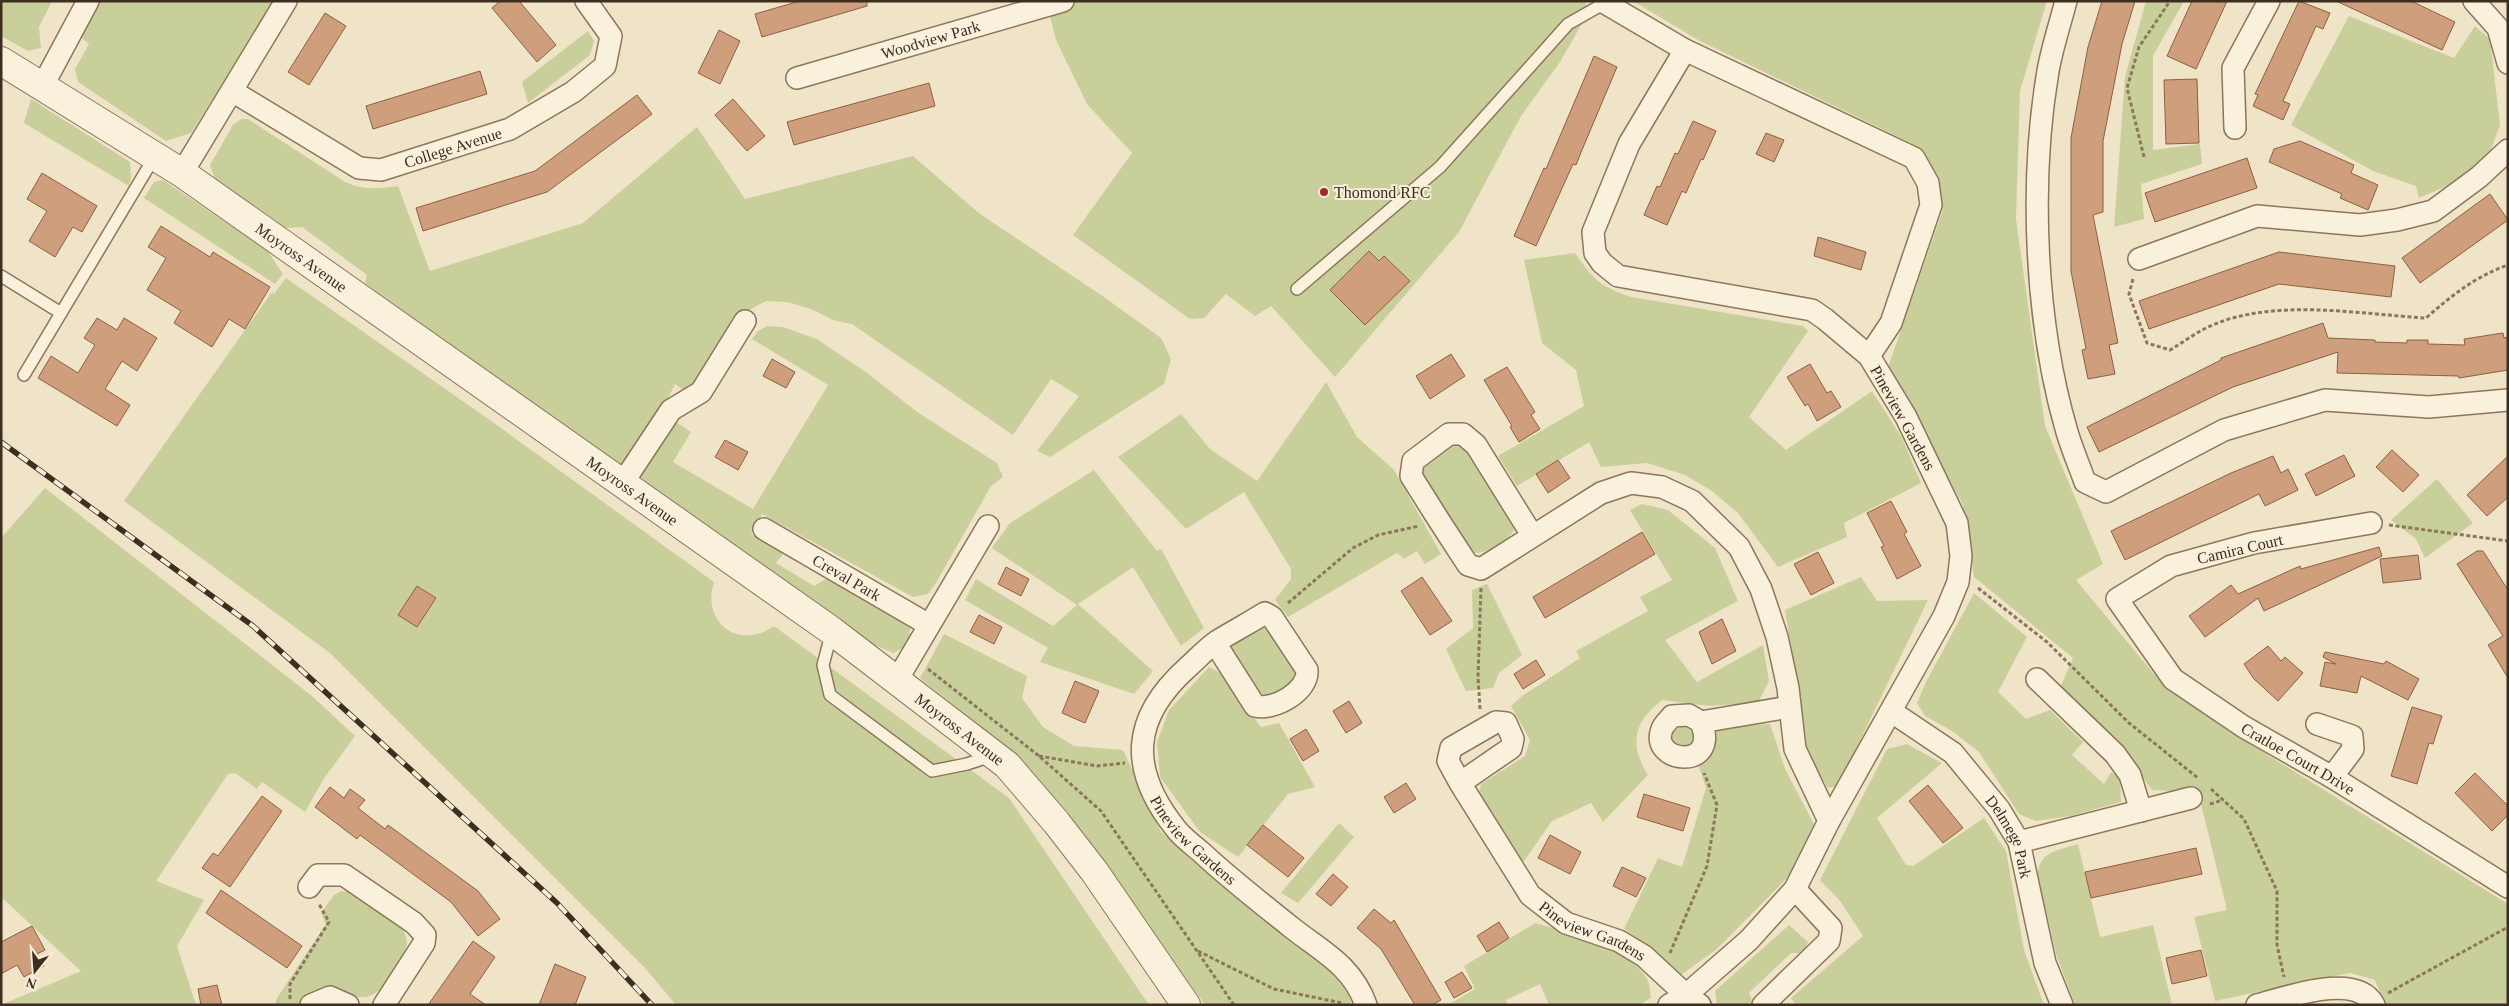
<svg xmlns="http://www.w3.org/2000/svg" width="2509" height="1006" font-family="Georgia,serif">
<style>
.green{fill:#c9cf9b}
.building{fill:#cf9f7d;stroke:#8d5f41}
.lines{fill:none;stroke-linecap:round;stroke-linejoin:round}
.service-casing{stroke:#8d765c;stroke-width:14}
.minor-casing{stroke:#8d765c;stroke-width:24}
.tertiary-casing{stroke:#8d765c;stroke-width:30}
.path{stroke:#8d765c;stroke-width:3;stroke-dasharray:4 2.5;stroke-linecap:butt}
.service{stroke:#faf1dc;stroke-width:11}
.minor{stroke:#faf1dc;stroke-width:21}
.tertiary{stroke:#faf1dc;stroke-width:28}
.rail-casing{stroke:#3d2e20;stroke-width:5.5}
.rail{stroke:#f7eed8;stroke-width:4;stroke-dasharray:11;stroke-linecap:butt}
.poi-dot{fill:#9e2a2b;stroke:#f7eed8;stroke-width:2}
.labels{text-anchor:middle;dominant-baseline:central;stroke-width:4;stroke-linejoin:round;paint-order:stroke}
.street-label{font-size:16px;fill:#3d2e20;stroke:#f7eed8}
.poi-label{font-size:16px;fill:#3d2e20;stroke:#f7eed8;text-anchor:start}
</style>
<rect width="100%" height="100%" fill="#f0e4c8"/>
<g class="green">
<path d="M1 1H52L39 27 41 48 28 51 1 36Z"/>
<path d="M100 1H274L191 133 166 141 78 82 75 69 89 44 81 37Z"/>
<path d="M1046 1H1585L1588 13 1560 62 1521 116 1459 232 1335 377 1271 306 1255 316 1226 294 1204 318 1190 319 1073 235 1132 153 1087 104 1056 40Z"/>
<path d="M1633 1H2047L2020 91 2016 219 2045 426 2103 564 2076 580 2154 674 2229 731 2508 904V1005H2385L2375 980 2350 973 2215 1001 2194 917 2227 910 2198 792 2152 790 2128 757 2059 690 2073 658 1974 577 1963 505 1887 370 1943 210 1929 168 1915 145 1698 40Z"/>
<path d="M2146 1H2184L2153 56V150L2200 144 2202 164 2141 184 2144 219 2114 227 2125 77Z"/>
<path d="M2349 16 2454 58 2475 26 2490 39 2500 125 2486 163 2449 185 2419 198 2416 186 2373 171 2291 125Z"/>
<path d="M588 31 594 41 590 55 528 103 522 82Z"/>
<path d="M31 99 130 162 131 178 129 186 24 123Z"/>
<path d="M241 119H248L345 182C363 190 379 189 398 186L430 271 583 223 697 127 745 199 913 156 980 214 1101 295 1161 338 1171 359 1164 384 1050 457 1037 451 1079 396 1051 379 1013 435 852 324 836 321 811 309 787 302 766 301 739 316 689 394 675 384 661 412 691 432 673 462 753 509 828 385 752 339 758 331 767 326 783 327 817 339 867 373 920 414 997 463 1003 477 991 486 936 583 928 594 913 597 762 514 751 534 784 553 776 563 814 586 828 578 910 627 909 644 894 653 872 644 607 459 365 283 367 275 302 227 283 228 215 179 210 165 233 125Z"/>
<path d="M163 180 267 250 283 274 275 284 144 198 154 182Z"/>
<path d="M1575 253C1594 280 1599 286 1631 297L1803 326 1808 331 1749 417 1786 450 1872 391 1902 438 1921 483 1844 523 1847 537 1778 567 1738 513 1712 491 1685 475 1647 463 1601 467 1589 442 1517 486 1498 456 1584 406 1576 370 1542 343 1524 260Z"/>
<path d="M286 278 487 418 714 582C701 623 739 651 774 626L1009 798 1149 1005H676L646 969 330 653 124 501 272 292 274 294Z"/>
<path d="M1326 382 1357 437 1394 470 1441 554 1425 564 1417 551 1404 559 1397 553 1288 617 1275 600 1291 579V569L1244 492 1186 529 1118 457 1181 414 1210 449 1257 481Z"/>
<path d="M1451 445 1467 448 1516 527C1508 542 1486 555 1470 553L1419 474 1421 464Z"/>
<path d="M1094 470 1157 551 1161 549 1204 628 1181 646 1133 567 1078 604 1153 671 1134 694 1040 662 1048 648 965 600 976 579 1053 626 1077 605 992 548 1010 523Z"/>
<path d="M2437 479 2473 523 2425 558 2416 539 2391 520Z"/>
<path d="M45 488 312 696 355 736 323 780 305 812 262 782 257 789 235 773 228 774 156 881 204 900 177 946 196 1005H1L81 971 1 897V616L3 613 1 611V538Z"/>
<path d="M1642 504 1668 510 1715 548 1738 601 1665 640 1697 682 1763 645 1769 681 1758 703 1709 706 1662 700C1633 722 1629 745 1648 775L1603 822 1591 803 1552 821 1522 864 1478 797 1481 784 1525 756 1530 740 1511 706 1522 696 1580 658 1576 651 1648 611 1640 597 1672 580 1630 510Z"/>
<path d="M1861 577 1877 601 1928 600 1838 786 1828 788 1808 755 1785 610Z"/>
<path d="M1487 584 1522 655 1499 673 1493 688 1466 691 1446 649 1473 628 1472 590Z"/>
<path d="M1974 593 2027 637 1998 692 2026 719 2050 710 2083 742 2072 755 2104 784 2111 772 2120 778 2121 802 2070 816 2036 821 2019 814 1979 752 1952 731 1925 716 1917 703 1926 682Z"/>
<path d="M1268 626 1298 673 1294 684 1268 698 1259 692 1231 650 1234 642Z"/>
<path d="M944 634 1027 676 1022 698 1043 727 1074 746 1123 750 1161 832 1204 871 1333 974 1349 996 1352 1005H1205L1067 812 1015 754 920 678Z"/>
<path d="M1209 667 1221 673 1261 727 1279 723 1315 787 1288 794 1238 857 1200 832 1160 777 1157 742 1169 710Z"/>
<path d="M1770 724 1785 769 1815 826 1793 872 1717 949 1681 975 1671 974 1650 947 1624 929 1658 858 1682 867 1706 788 1698 764 1712 745 1719 726Z"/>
<path d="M1681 727H1686L1694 733 1693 747 1675 750 1670 737 1672 732Z"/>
<path d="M1907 744 1942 763 1877 818 1906 865 1913 866 1984 818 2006 851 2024 950 2044 1005H1796L1791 998 1863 936 1840 901 1820 880 1887 749Z"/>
<path d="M1339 823 1354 837 1298 903 1281 893Z"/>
<path d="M2078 844 2100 937 2153 925 2172 1005H2075L2056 954 2038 876C2037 852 2059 850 2078 844Z"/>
<path d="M341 891C357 891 368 902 381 911 392 918 403 923 406 937 411 955 384 994 366 997 360 998 354 996 348 994 325 986 314 988 297 1005H275L277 998 326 924 321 913 334 895Z"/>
<path d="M1535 923C1569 932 1629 947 1647 979 1650 984 1650 993 1651 998L1639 1005H1549L1540 984 1506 1000 1507 1005H1448L1475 989 1464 966Z"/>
<path d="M1789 925 1808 942 1803 953H1791L1749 993 1752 1001 1747 1005H1717L1715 991Z"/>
</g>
<g class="building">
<path d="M500 1H519L556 45 537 62 492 8Z"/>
<path d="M800 1H867V6L762 37 755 14Z"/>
<path d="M2102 1H2135L2122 44 2103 141V212L2093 215 2118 343 2109 345 2115 374 2088 379 2082 350 2086 349 2071 271V138L2088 47Z"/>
<path d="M2192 1H2227L2196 69 2167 56Z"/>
<path d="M2299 1 2330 13 2323 29 2316 26 2283 101 2290 104 2283 120 2253 106 2258 95 2255 94Z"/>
<path d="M2336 1H2411L2455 22 2442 50Z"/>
<path d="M325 13 346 26 309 85 288 72Z"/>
<path d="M719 30 740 41 720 84 698 73Z"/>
<path d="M1594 56 1617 67 1582 150 1576 165 1573 164 1536 246 1514 236 1544 168 1546 169Z"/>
<path d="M480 71 487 94 373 129 366 106Z"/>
<path d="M2197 79 2199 143 2166 144 2164 80Z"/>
<path d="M929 83 935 106 794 145 787 122Z"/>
<path d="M637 95 652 114 547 192 423 231 416 208 535 171Z"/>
<path d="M733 99 765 136 747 151 715 115Z"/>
<path d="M1693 121 1716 131 1703 160 1701 159 1686 193 1682 191 1667 225 1644 215 1657 186 1660 187 1675 153 1678 154Z"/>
<path d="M1766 133 1784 140 1774 162 1756 154Z"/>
<path d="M2300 141 2354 165 2351 173 2378 185 2368 210 2340 198 2342 194 2269 162 2274 149Z"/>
<path d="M2247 158 2257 188 2155 222 2145 193Z"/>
<path d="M42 173 97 206 82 232 73 227 55 257 29 241 47 211 27 199Z"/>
<path d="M2490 194 2508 220 2420 283 2402 258Z"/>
<path d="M161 226 210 257 213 252 270 287 245 329 229 319 212 347 174 323 181 311 147 290 166 258 148 247Z"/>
<path d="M1818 237 1866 252 1861 270 1814 256Z"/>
<path d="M1369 251 1379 261 1384 256 1410 281 1365 325 1330 290Z"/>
<path d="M2279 252 2395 266 2391 297 2279 284 2149 329 2139 301Z"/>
<path d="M97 318 117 330 124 318 157 338 137 371 122 361 105 389 130 405 117 426 38 378 51 356 78 373 95 345 84 338Z"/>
<path d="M2323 323 2328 338 2375 340V342L2407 343V340H2428V344L2465 345 2464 339 2503 333 2504 338 2508 337V370L2459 378 2458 376 2337 373 2338 352 2233 387 2099 452 2087 427 2221 360V358Z"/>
<path d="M1451 354 1465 376 1430 399 1416 376Z"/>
<path d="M772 359 795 372 786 388 763 376Z"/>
<path d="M1810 364 1827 393 1831 391 1841 407 1817 421 1808 404 1805 406 1787 377Z"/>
<path d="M1507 367 1535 412 1531 415 1540 429 1519 442 1510 427 1512 426 1484 380Z"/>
<path d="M725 440 748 452 738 470 715 457Z"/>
<path d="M2392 450 2419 475 2403 492 2376 467Z"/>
<path d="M2344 455 2355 476 2316 496 2305 474Z"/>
<path d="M2273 456 2281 473 2288 469 2298 490 2265 506 2259 494 2125 560 2111 531 2231 473Z"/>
<path d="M2508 456V497L2487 516 2467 495Z"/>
<path d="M1558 460 1570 478 1548 493 1536 474Z"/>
<path d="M1891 501 1907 532 1904 534 1921 566 1897 579 1881 547 1884 546 1867 513Z"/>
<path d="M1642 532 1655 554 1545 618 1533 597Z"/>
<path d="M2379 547 2382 556 2264 611 2258 598 2205 637 2189 616 2231 585 2238 594 2300 566 2301 569Z"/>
<path d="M2477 551H2483L2508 590V678L2488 645 2503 636 2457 564Z"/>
<path d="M1818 552 1834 583 1811 595 1794 564Z"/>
<path d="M2418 555 2421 579 2383 583 2380 559Z"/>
<path d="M1006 567 1029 579 1021 596 998 584Z"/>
<path d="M1422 577 1452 621 1430 635 1401 591Z"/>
<path d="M417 586 436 598 417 627 398 615Z"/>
<path d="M979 615 1002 627 994 644 970 632Z"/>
<path d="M1722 619 1736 651 1712 664 1699 632Z"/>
<path d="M2268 646 2281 661 2285 657 2303 673 2278 701 2254 679 2244 664Z"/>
<path d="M2325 652 2384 664 2386 661 2419 679 2408 700 2361 676 2357 693 2320 686 2325 662 2336 664 2323 657Z"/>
<path d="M1536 660 1545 675 1523 689 1514 674Z"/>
<path d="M1075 681 1099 691 1085 723 1062 713Z"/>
<path d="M1349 701 1362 723 1346 733 1333 711Z"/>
<path d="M2412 707 2442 716 2433 744 2429 743 2417 784 2391 776Z"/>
<path d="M1306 729 1319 751 1303 761 1290 739Z"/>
<path d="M2475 773 2508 806V815L2492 831 2455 793Z"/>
<path d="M1406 783 1416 799 1394 813 1384 797Z"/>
<path d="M1928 785 1963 828 1943 843 1909 801Z"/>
<path d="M330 787 344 798 350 789 365 800 358 808 385 829 388 825 478 891 500 919 478 936 451 902 360 835 357 839 315 807Z"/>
<path d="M1644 794 1690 808 1683 831 1637 817Z"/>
<path d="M262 796 282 811 230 887 202 868 213 853 218 856Z"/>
<path d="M1263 825 1304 858 1288 877 1247 845Z"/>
<path d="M1550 835 1581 852 1570 874 1538 858Z"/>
<path d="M2196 848 2202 874 2091 898 2085 872Z"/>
<path d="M1622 867 1646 878 1636 897 1613 886Z"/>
<path d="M1333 874 1348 887 1331 906 1316 894Z"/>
<path d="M221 890 302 946 287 968 206 913Z"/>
<path d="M1374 909 1391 923 1394 920 1441 1000 1432 1005H1415L1381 949 1357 928Z"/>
<path d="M1499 922 1509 938 1487 952 1477 936Z"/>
<path d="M32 926 45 950 37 954 44 966 24 977 17 965 1 974V942Z"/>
<path d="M473 941 495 957 470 994 486 1005H428Z"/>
<path d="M2201 950 2207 976 2172 984 2166 958Z"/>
<path d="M555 964 586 977 575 1005H539Z"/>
<path d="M1462 972 1472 988 1454 998 1445 982Z"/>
<path d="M217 985 222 1005H201L198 989Z"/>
</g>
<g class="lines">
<g class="service-casing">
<g id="service">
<path d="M1 276 61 313"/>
<path d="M1297 289 1440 167 1568 24 1605 3"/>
<path d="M24 375 155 156"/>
<path d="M832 631 823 665 830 695 932 771 967 764 991 756"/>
</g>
</g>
<g class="minor-casing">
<g id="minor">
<path d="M2066 1C2060 24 2052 48 2048 71 2029 183 2035 323 2067 432 2072 449 2079 465 2085 482L2106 492 2224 430 2325 400 2429 407 2508 400"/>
<path d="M2474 1 2498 28 2508 63"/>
<path d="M1605 3 1685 50 1914 158 1928 183 1931 205 1891 323 1869 356"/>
<path id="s1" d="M797 78 1063 1"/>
<path d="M42 87 88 1"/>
<path id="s2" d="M232 91 359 168 381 170 510 129 573 92 605 66 611 36 586 1"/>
<path d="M2235 128 2233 68 2269 1"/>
<path d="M182 173 286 1"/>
<path d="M2139 259 2257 216 2360 225 2397 220 2433 211 2479 177 2508 150"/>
<path d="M622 484 671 410 701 392 745 321"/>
<path id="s3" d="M2371 523 2254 543 2171 566 2117 599 2173 679 2244 727 2332 777 2508 887"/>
<path id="s4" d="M764 529 929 625"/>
<path d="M1532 535 1476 445 1463 434H1449L1413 461 1411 476 1440 522 1468 565 1481 569 1601 493 1631 483 1662 487 1692 501 1739 547 1761 589 1777 637 1788 688 1795 749 1829 821"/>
<path id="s5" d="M1215 643 1255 706C1274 711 1309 691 1307 670L1272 617 1265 613C1249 623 1232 632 1216 642 1206 649 1197 659 1188 667 1131 718 1128 769 1176 829 1183 838 1193 845 1201 852 1230 879 1261 903 1291 927 1322 952 1352 965 1366 1005"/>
<path d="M2037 679 2115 754 2130 775 2141 811"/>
<path d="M897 680 988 526"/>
<path id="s6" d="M1892 712 1953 753 1999 809 2019 842 2045 963 2062 1005"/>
<path d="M1701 722C1721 772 1648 763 1662 729 1664 724 1669 720 1672 716L1689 715 1701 722 1789 707"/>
<path d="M2317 724 2352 736 2353 749 2332 777"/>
<path id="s7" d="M1460 783 1448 761 1451 748 1496 722 1506 723 1513 739 1511 748 1460 783 1530 895 1566 923 1619 941 1644 956 1686 995 1700 1005"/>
<path d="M2019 842 2191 798"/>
<path d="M309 887 318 875H344L414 923 425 935 424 943 384 1005"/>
<path d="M311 1005 330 997 348 1005"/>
<path d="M1669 1005 1686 995 1749 940 1795 889 1829 821 1944 616 1958 582 1961 556 1957 523 1906 417 1869 356 1825 319 1812 310 1618 276 1602 263 1595 253 1593 232 1629 144 1685 50"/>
<path d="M1763 1005 1829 941 1831 928 1795 889"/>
<path d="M2257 1005C2285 998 2357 971 2374 1005"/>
</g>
</g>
<g class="tertiary-casing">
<g id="tertiary">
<path id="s8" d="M1 61 182 173 832 631 1007 765 1056 822 1094 871 1186 1005"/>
</g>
</g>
<g class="path">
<path d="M2144 157 2127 88 2139 47 2170 1"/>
<path d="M2133 279 2129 294 2147 343 2170 350C2182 343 2194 334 2206 328 2269 297 2358 314 2426 318 2451 296 2476 276 2508 265"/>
<path d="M2389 525 2508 541"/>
<path d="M1978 588 2047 642 2129 723 2198 778"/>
<path d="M1288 603 1353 548 1378 535 1419 526"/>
<path d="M928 669 1039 756 1101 811 1234 1005"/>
<path d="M1480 709 1478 677 1481 588"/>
<path d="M1039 756 1097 766 1125 763"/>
<path d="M2211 789 2244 819 2277 891V945L2284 977"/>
<path d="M2210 804 2223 800"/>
<path d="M1198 951 1274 989 1342 1003"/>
<path d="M1670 953 1707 866 1717 805 1704 773"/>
<path d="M2388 993 2508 927"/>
<path d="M290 999V984L329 922 319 904"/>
</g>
<use href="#service" class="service"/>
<use href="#minor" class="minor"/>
<use href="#tertiary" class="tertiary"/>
<g class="rail-casing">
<path id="rail" d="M1 442 253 626 557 903 652 1005"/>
</g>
<use href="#rail" class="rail"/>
</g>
<circle class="poi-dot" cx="1324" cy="192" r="5"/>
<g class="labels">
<g class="street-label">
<text stroke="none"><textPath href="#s1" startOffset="139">Woodview Park</textPath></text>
<text stroke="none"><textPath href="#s2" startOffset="246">College Avenue</textPath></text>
<text stroke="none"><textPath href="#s8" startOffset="359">Moyross Avenue</textPath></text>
<text transform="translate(1903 418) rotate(61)">Pineview Gardens</text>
<text stroke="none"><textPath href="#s8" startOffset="764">Moyross Avenue</textPath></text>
<text transform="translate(2240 549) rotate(-13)">Camira Court</text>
<text stroke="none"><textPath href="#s4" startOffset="96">Creval Park</textPath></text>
<text stroke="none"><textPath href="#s8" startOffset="1169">Moyross Avenue</textPath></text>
<text stroke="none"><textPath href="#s3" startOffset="514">Cratloe Court Drive</textPath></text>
<text stroke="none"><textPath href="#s5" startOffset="516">Pineview Gardens</textPath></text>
<text stroke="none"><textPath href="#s6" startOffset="176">Delmege Park</textPath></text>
<text stroke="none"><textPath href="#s7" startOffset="394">Pineview Gardens</textPath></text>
</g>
<g class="poi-label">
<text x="1334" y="192">Thomond RFC</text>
</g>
</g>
<rect width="2509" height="1006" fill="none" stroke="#3d2e20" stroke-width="5"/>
<g transform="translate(35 971) rotate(197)" stroke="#f7eed8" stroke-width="4" paint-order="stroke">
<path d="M0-4L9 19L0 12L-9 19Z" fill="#3d2e20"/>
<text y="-8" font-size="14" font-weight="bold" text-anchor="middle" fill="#3d2e20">N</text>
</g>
</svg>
